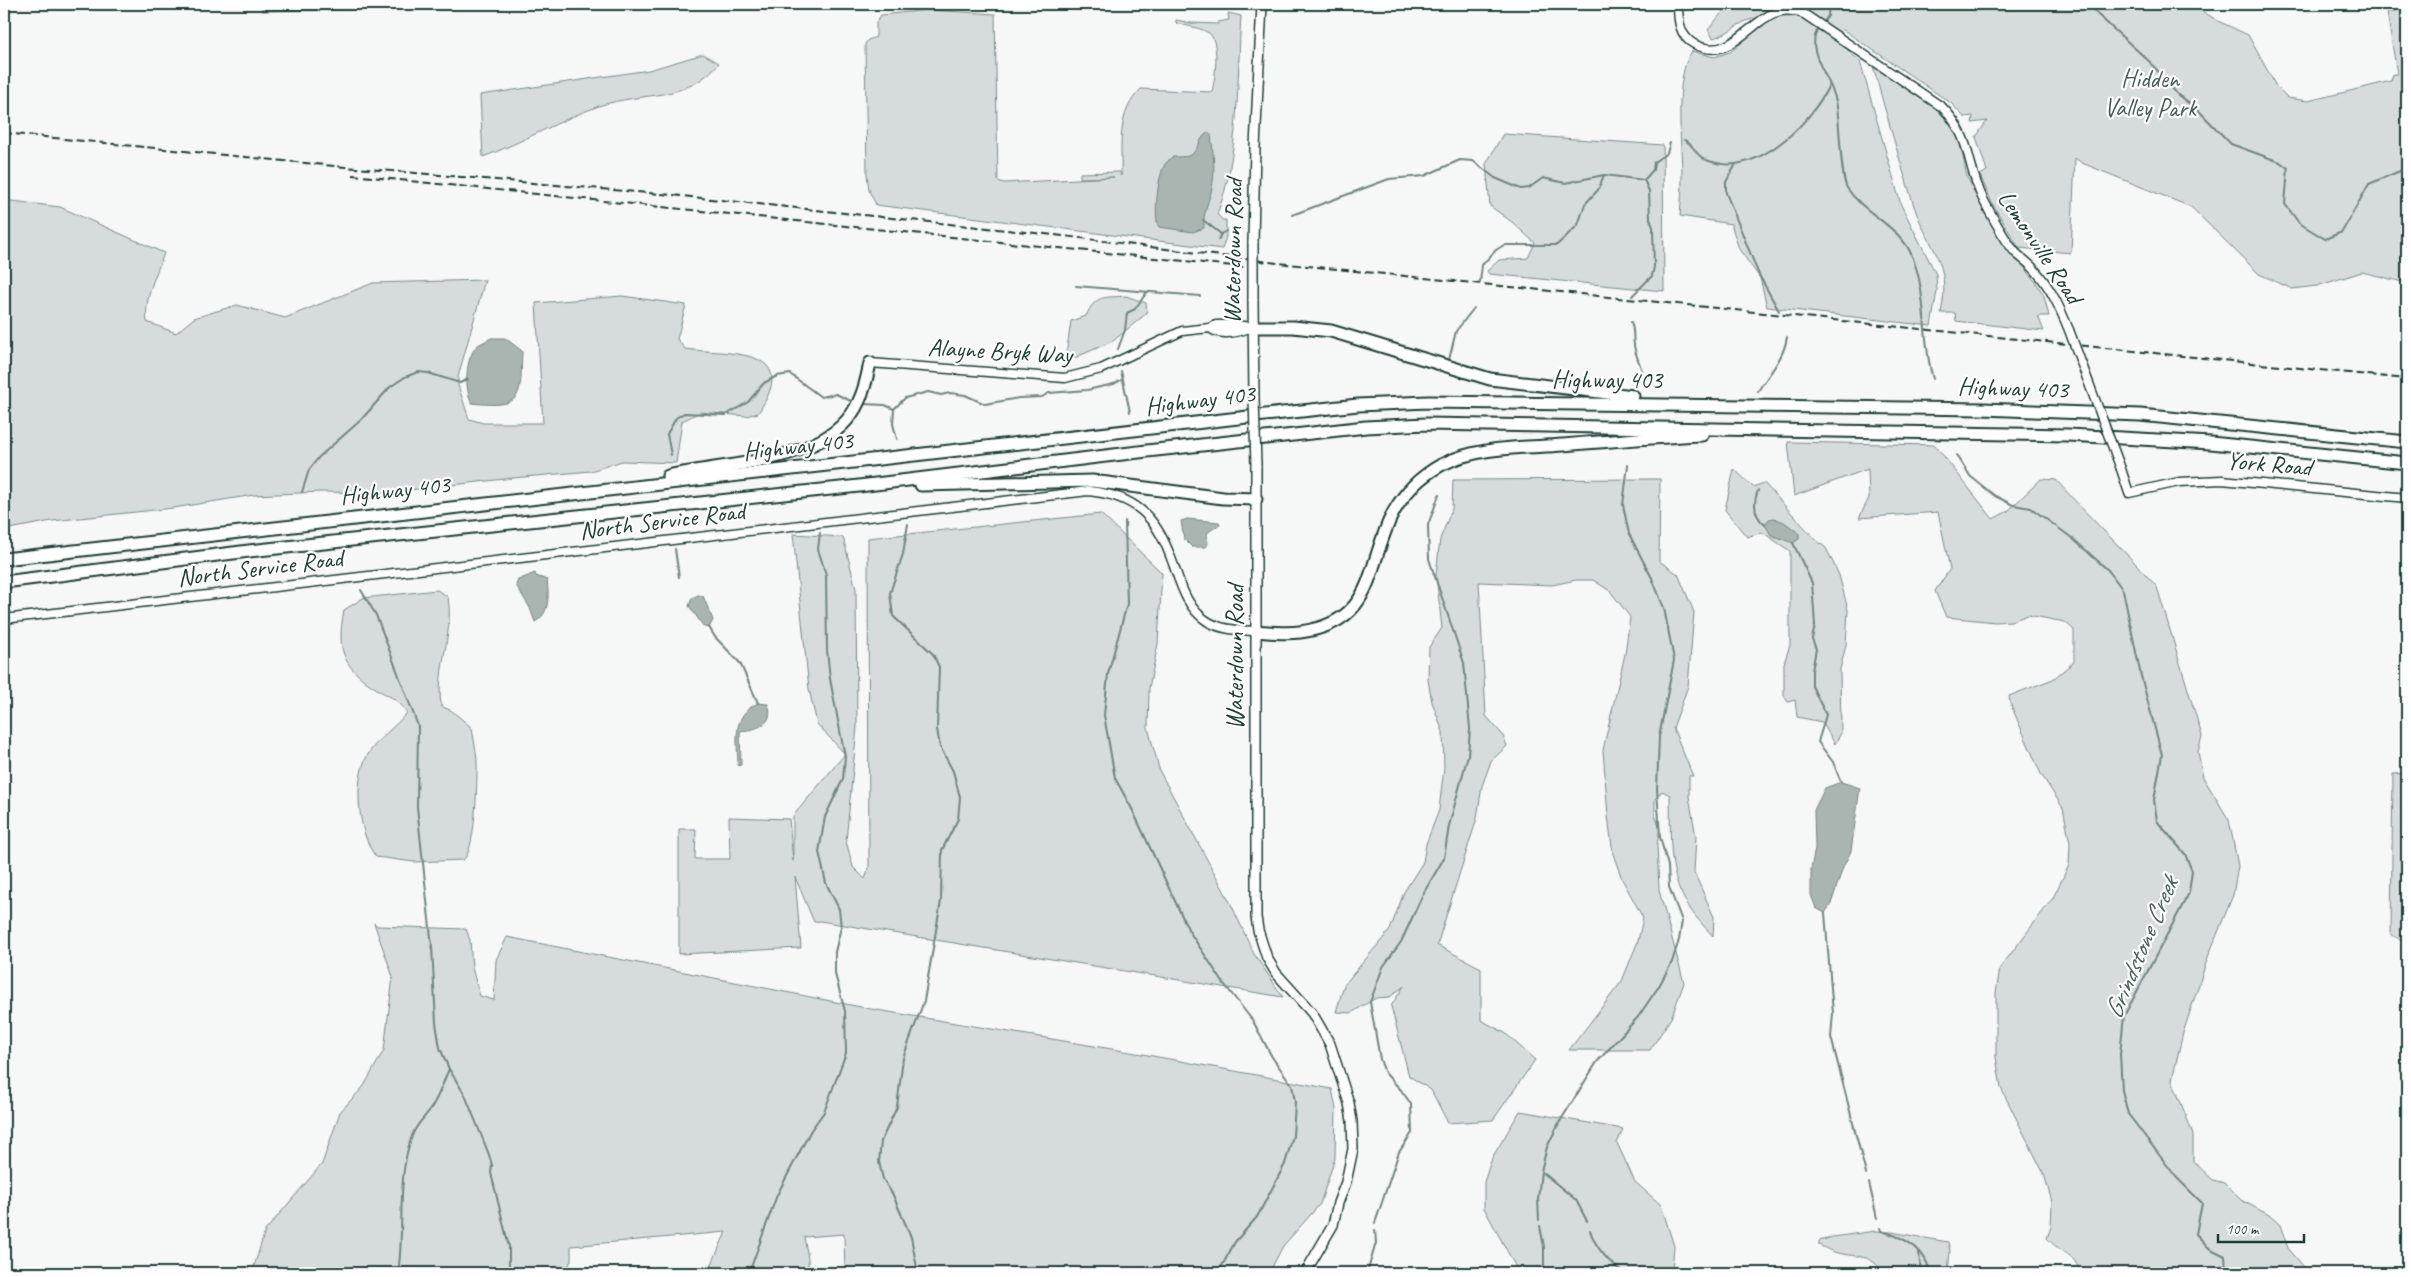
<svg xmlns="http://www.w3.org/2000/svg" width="2411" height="1277" font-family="Caveat,sans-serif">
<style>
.green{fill:#d6dcdb;stroke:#7a8c88}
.water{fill:#aab5b1;stroke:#72857f}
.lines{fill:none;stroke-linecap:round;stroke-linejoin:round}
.stream{stroke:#72857f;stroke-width:2}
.tertiary-casing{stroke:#1f3d34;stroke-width:11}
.secondary-casing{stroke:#1f3d34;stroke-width:12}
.motorway-casing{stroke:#1f3d34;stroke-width:15}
.tertiary{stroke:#fff;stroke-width:8}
.secondary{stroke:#fff;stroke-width:9}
.motorway{stroke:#fff;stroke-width:11}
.rail{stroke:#1f3d34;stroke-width:2;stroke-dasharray:8 4;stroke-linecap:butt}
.tertiary-bridge-casing{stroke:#1f3d34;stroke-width:11;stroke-linecap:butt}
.secondary-bridge-casing{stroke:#1f3d34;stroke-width:12;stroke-linecap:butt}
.tertiary-bridge{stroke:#fff;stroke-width:8}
.secondary-bridge{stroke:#fff;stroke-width:9}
.labels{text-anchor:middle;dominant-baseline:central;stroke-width:4.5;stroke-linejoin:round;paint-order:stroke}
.park-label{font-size:25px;fill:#445d55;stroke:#fff}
.street-label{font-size:25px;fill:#1f3d34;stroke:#fff}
.water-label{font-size:26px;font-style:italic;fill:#49615a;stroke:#fff}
</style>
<rect width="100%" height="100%" fill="#f6f7f7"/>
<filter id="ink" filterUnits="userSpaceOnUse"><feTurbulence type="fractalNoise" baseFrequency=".02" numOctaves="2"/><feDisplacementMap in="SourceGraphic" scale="10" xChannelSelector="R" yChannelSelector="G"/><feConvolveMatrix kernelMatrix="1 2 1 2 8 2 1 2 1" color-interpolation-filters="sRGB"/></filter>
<g filter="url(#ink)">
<g class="green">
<path d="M262 4H459V8L262 11Z"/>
<path d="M1729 4H2191L2218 21 2248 35 2276 86 2288 98 2308 101 2391 81 2393 74H2397L2387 12H2396V4H2407V283L2362 272 2317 286 2292 289 2259 274 2191 207 2082 163 2075 158 2071 253 2019 248 1992 203 1980 175 1987 171 1976 137 1987 121 1972 123 1973 116 1964 117 1951 103 1842 29C1839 44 1850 53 1860 61L1901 205 1936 274 1937 291 1931 326 1767 307 1760 278 1739 249 1731 224 1680 216C1681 203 1682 190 1682 177 1682 142 1673 78 1692 51L1714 57 1730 52 1765 24 1759 18C1742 18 1730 34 1713 38L1708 30Z"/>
<path d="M928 10 995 14 998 181 1004 183 1114 177 1080 178V173L1120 172 1121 176C1122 143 1116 114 1141 89L1212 92C1215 79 1221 38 1207 32 1198 27 1186 26 1176 23V20L1191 23 1218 24V22L1229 20 1228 13 1241 16C1237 77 1240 157 1217 214L1222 220H1226V237L1222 249 876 205 869 190 867 174 865 44 868 40 876 37V23L881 15Z"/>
<path d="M703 54 719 63C686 103 643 91 599 106 560 120 523 142 483 157L480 95 649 70Z"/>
<path d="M1873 66 1942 111 1958 132 1967 177 1989 221 2035 281 2044 296 2049 316H2038L2044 331 1956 321 1955 313H1941C1952 261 1929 250 1914 206 1899 159 1886 113 1873 66Z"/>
<path d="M1503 134 1663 145 1664 291 1489 274 1487 271 1499 260 1528 258 1535 243 1512 222 1490 206 1486 164Z"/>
<path d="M4 200 60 207 164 253C156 275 144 298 147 322L176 333 194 318 237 305 285 318 373 283 485 280 458 377V385L469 419 483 423H543L536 303 622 296 686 305 677 339 685 349C728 355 803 346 758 413L746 416 700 412 682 421 676 463 622 461 591 471 513 478 383 493 322 492 254 495 173 508 52 521 4 530Z"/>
<path d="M1126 296 1146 303 1147 313 1113 341 1065 362 1071 321 1086 316C1096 294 1104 298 1126 296Z"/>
<path d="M1788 442 1935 445 1993 519 2008 511 2041 479 2056 480C2088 517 2125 550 2157 587L2202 736 2198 752 2203 777 2229 820 2238 866 2233 895 2208 957 2183 1033 2172 1080 2193 1134V1161L2213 1180 2224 1183 2241 1200 2269 1215 2280 1225 2288 1248 2309 1273H2080C2074 1251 2061 1254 2047 1238L2051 1227 2052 1202 2044 1174 2001 1088 1996 1057V993L2000 968 2053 898 2069 865 2070 843 2063 808 2041 774 2010 703 2009 696 2053 679 2074 662V630L2065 622 2028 615 2011 621 1995 622 1946 617 1935 591 1950 569 1938 512 1859 518 1869 498 1868 469 1794 496Z"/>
<path d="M1734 469 1753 487 1764 483 1815 539 1826 548 1839 575 1848 610 1846 645 1840 669 1841 733 1835 744 1822 722 1797 717 1795 700 1788 702 1784 696V663L1790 645V551L1762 532 1747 537 1725 510Z"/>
<path d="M1660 479 1659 561 1678 574 1694 612 1688 686 1673 728 1693 776H1689V796L1696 837 1694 872 1714 917 1713 936C1703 925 1693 915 1686 902 1667 872 1671 829 1670 795L1662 791 1655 799V815L1660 829 1657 844 1659 890 1684 983 1671 1018 1650 1050H1569L1622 981 1638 941 1643 918 1622 879 1613 854 1608 816 1603 750 1625 654 1630 617 1610 591 1593 580H1576L1552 585 1479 582 1486 716 1502 734 1507 746 1491 761 1482 786 1477 818 1437 945 1481 968V1020L1505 1033 1535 1060 1493 1120 1448 1123 1431 1090 1409 1076 1391 1006 1404 986 1390 997 1376 998 1351 1013 1336 1012 1344 985 1390 930 1404 892 1423 862 1426 844 1439 810 1444 767 1443 732 1432 702 1428 680 1429 647 1442 628 1436 575 1440 539 1452 509 1453 480Z"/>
<path d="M1101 514 1162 573 1158 644 1149 688 1148 728 1160 772 1231 904 1254 954 1283 997 820 921 814 922 795 877 801 948 679 954V829H696L695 859H730L729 817 789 819 793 861V816L845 754 817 724 809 689 793 534 843 537 856 589 857 727 846 841 853 867 865 879 869 867 868 538Z"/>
<path d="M437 590 448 597C454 634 436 668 441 706L452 711 472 728C474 742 478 757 477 770 477 786 475 853 463 860L414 862 376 857C358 834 353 781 367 756 376 740 395 727 407 713 401 702 391 697 380 691 343 668 336 652 344 610L363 598Z"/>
<path d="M2407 773V942L2391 935 2393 774Z"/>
<path d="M374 923 377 926 466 929 470 940 472 968 480 996 494 1000 496 960 507 937 871 1009 1142 1054 1332 1089 1336 1109 1335 1158 1320 1204 1283 1246 1269 1273H845L844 1234 804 1237 808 1258V1273H708L726 1232 571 1246V1260L566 1273H252L265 1231 322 1164 340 1112 364 1086 384 1050 393 977Z"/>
<path d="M1520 1111 1623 1129 1617 1143 1635 1182 1661 1205 1674 1246 1672 1270 1676 1273H1519L1484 1208V1182L1492 1158Z"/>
<path d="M1875 1231 1891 1232 1948 1242 1950 1251 1948 1273H1884C1869 1253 1860 1258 1838 1253 1832 1252 1825 1248 1819 1245V1241L1833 1237Z"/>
</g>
<g class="water">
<path d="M1209 132 1211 135C1213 151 1215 167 1213 182 1211 199 1202 211 1204 228L1193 232 1159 227C1153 217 1158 177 1164 166 1165 163 1169 160 1172 157 1177 157 1184 157 1188 156 1199 153 1198 137 1209 132Z"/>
<path d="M491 338H505L522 351C520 397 525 409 472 403 464 389 465 358 477 346 480 343 487 341 491 338Z"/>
<path d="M1774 518 1784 522 1799 533V539L1793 543 1771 535 1765 525 1769 519Z"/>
<path d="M1187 519 1219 522 1220 524 1207 533 1208 544 1206 547H1192L1184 539 1181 521Z"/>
<path d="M535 573 536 576 547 580C549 595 550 614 535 622L530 608 516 585 518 580Z"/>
<path d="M698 595 703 596 713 620 709 628 704 627 689 606 692 598Z"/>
<path d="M758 703 768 704C776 725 755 730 740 731L741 765 738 766C738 742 730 716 758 703Z"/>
<path d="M1841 782 1860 788 1851 851 1843 867 1831 904 1825 913 1816 908 1811 895V869L1815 848 1814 810 1825 788Z"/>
</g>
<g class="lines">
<g class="stream">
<path d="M2089 4 2098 15 2150 62 2178 95 2199 111 2231 144 2280 162 2288 168 2285 204 2299 223 2325 239 2342 232 2369 184 2407 168"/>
<path d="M1822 24 1828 16 1829 4"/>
<path d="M1819 28C1812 37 1814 50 1818 60 1823 73 1833 87 1836 101 1840 120 1840 176 1847 188 1864 214 1900 226 1912 256 1928 295 1921 338 1933 379"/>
<path d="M1684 140C1692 143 1694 151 1700 156 1704 160 1716 163 1722 164 1764 169 1813 120 1829 85"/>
<path d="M1736 164 1726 182V193L1759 275 1779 311"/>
<path d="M1644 180 1653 170 1654 162 1667 153 1670 143"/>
<path d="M1292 215 1389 179 1424 176 1460 160 1473 161 1495 178 1521 189 1529 188 1543 178 1565 183 1604 175 1644 180"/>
<path d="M1203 220 1221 234"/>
<path d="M1218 240 1221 234 1226 231"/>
<path d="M1480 282 1482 265 1496 250 1504 245H1557L1578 225 1585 204 1598 190 1604 175"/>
<path d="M1076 286 1200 296"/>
<path d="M1632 296 1652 276 1654 267 1653 227 1650 219 1649 191 1644 180"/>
<path d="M1631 322C1635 331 1632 340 1635 350 1638 362 1644 372 1645 385"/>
<path d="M1118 349 1125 330 1127 313 1135 309 1147 292"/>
<path d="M1449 360 1456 331 1474 308"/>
<path d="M1121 371 1130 412"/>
<path d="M1758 391C1769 374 1784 358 1787 337"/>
<path d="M863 404 885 405 894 409"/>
<path d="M897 439 893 424 894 409 905 398 928 392 941 395 950 393 965 395 985 404 1019 398 1042 397 1049 393 1087 390 1114 384 1123 379"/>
<path d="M671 455 667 434 676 418 684 413 726 415 748 402 764 383 777 376 790 374 821 397 836 394 853 402"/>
<path d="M1957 455 1970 476 1995 496 2013 505 2031 508 2072 538 2108 570 2123 590 2141 676 2162 755 2154 800 2157 821 2185 854 2192 871 2189 893 2124 1016 2120 1054 2122 1090 2128 1114 2176 1177 2202 1203 2196 1234 2209 1248 2225 1256 2226 1273"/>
<path d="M1758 490C1753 503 1753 515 1765 525"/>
<path d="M302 492 309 470 319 457 361 420 390 387 405 377 418 372 428 373 460 383 468 379"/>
<path d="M1125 521 1127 604 1108 674 1104 715 1115 778 1132 809 1189 931 1224 984 1253 1021 1272 1057 1292 1085 1295 1102 1293 1136 1285 1164 1257 1217 1235 1242 1218 1273"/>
<path d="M908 524 903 554 890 593 893 616 933 654 939 667 937 729 940 747 953 771 960 797 958 819 942 850 941 901 924 1001 903 1058 897 1107 881 1141 879 1162 883 1179 893 1195 911 1237 918 1273"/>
<path d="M1793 543 1812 583 1815 625 1812 639 1816 649 1812 671V686L1826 715 1818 742 1833 762 1841 782"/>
<path d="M675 549 679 577"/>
<path d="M361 590 376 615 418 726 417 807 432 947 436 1023 440 1048 449 1069 465 1095 488 1152 492 1165 491 1173 509 1247V1273"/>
<path d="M709 627 715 637 740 663 758 703"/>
<path d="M1825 913 1833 1013 1831 1037 1866 1174"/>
<path d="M1541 1171 1576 1200 1587 1221"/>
<path d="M1869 1183 1877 1218"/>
<path d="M1539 1220 1538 1199 1541 1171 1547 1147 1559 1123 1597 1062 1638 1017 1659 986 1672 962 1679 940 1682 921 1669 887 1668 866 1660 837 1657 789 1659 737 1674 660 1664 608 1652 578 1629 534 1623 505 1628 465"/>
<path d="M1375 1223 1399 1152 1412 1133 1411 1104 1401 1090 1385 1073 1380 1059 1370 1002 1383 967 1401 942 1423 894 1444 858 1449 826 1468 755 1470 729 1464 663 1429 559 1428 525 1439 495"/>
<path d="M1540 1226 1544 1247V1273"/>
<path d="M1880 1228 1881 1231C1904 1237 1926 1248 1930 1273"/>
<path d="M1590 1230C1595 1247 1609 1263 1624 1273"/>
<path d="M1919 1252 1921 1273"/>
<path d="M398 1273C405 1228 396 1179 412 1136 416 1124 425 1118 431 1108 439 1097 443 1082 449 1069"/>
<path d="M749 1273 777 1195 811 1130 824 1112 846 1053 845 1011 835 974V952L841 927 839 909 826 883 819 852 825 817 843 779 845 757 830 679 827 650 826 575 818 549 820 533"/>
<path d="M1367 1273 1376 1243 1375 1230"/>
</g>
<g class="tertiary-casing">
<g id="tertiary">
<path d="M1678 4C1678 19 1679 36 1694 44 1729 62 1746 25 1774 13 1785 9 1794 10 1804 14L1942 107C1974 139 1965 166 1985 203 1994 219 2003 238 2015 252 2021 258 2029 263 2035 270 2051 288 2060 308 2069 330"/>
<path d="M1210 328C1221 337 1237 332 1250 328"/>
<path d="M870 363 1065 378 1101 369 1182 331 1210 328 1216 325H1235L1252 327"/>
<path d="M2121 469 2129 493 2179 482 2222 480 2407 498"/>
<path d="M4 619 1088 491C1134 495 1156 516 1171 558 1180 581 1185 607 1207 621 1221 630 1238 630 1255 631"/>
</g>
</g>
<g class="secondary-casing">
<g id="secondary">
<path d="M1253 243 1255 147 1262 4"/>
<path d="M1253 299 1254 398"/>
<path d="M1256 465V917L1258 930 1267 958 1276 973 1312 1013 1330 1044 1349 1103 1352 1121 1353 1149 1346 1182 1338 1203 1333 1225 1305 1273"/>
</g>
</g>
<g class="motorway-casing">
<g id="motorway">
<path d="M1252 327H1293L1331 331 1490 379 1633 396"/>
<path d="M668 476C720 464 811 463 847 420 861 404 866 383 870 363"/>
<path d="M921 485 1092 481 1223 498 1256 499"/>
<path d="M4 559 1283 413 1358 405 1428 402 1983 409 2140 415 2407 442"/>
<path d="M4 582 249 551 859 486 1147 451 1366 427 1426 424 2068 435 2211 443 2407 463"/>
<path d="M1255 631C1270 632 1285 634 1300 632 1377 622 1366 565 1393 513 1404 493 1421 476 1441 465 1477 446 1523 448 1563 445 1609 441 1656 437 1702 435"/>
</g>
</g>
<use href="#tertiary" class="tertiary"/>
<use href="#secondary" class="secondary"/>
<use href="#motorway" class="motorway"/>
<g class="rail">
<path d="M4 133 345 167 672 195 1064 236 1278 263 2407 379"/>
<path d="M352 175 1252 268"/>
</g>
<g class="tertiary-bridge-casing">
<path id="tertiary-bridge" d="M2069 330 2121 469"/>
</g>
<g class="secondary-bridge-casing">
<g id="secondary-bridge">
<path d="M1253 299V243"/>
<path d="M1254 398 1256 465"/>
</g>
</g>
<use href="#tertiary-bridge" class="tertiary-bridge"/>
<use href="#secondary-bridge" class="secondary-bridge"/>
</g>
</g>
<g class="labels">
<g class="park-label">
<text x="2150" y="79">Hidden<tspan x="2150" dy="29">Valley Park</tspan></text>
</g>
<g class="street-label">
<text transform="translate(2040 247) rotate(56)">Lemonville Road</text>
<text transform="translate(1233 251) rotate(-89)">Waterdown Road</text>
<text transform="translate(1000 351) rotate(3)">Alayne Bryk Way</text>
<text x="1607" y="380">Highway 403</text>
<text transform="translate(2013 388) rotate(2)">Highway 403</text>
<text transform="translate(1200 400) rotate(-7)">Highway 403</text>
<text transform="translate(798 446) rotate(-6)">Highway 403</text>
<text transform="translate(2269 464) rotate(5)">York Road</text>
<text transform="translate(395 490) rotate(-6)">Highway 403</text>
<text transform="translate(662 521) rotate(-7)">North Service Road</text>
<text transform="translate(260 568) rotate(-7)">North Service Road</text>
<text transform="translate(1235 657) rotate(-90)">Waterdown Road</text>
</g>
<g class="water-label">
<text transform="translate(2141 948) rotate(-67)">Grindstone Creek</text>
</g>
</g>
<rect width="2411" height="1277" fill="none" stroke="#fff" stroke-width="20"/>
<rect x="10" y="10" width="2391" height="1257" fill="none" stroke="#1f3d34" stroke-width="2" filter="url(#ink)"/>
<path d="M2218 1234v8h86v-8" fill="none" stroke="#1f3d34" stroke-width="2.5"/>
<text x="2226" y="1234" font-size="15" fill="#1f3d34" stroke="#ffffff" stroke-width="4" paint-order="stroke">100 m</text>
</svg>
